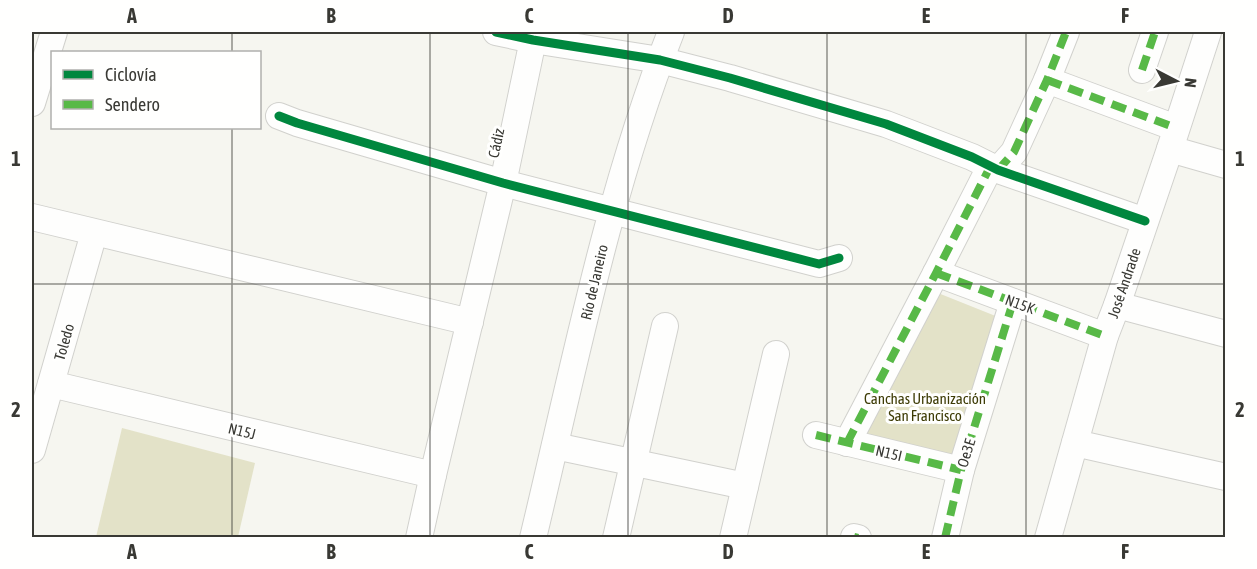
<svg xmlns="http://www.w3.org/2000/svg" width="1257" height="569" font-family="'Asap Condensed',sans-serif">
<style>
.green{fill:#e3e2c8}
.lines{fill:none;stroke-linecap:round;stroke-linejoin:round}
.minor-casing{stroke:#d1d1cd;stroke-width:28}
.minor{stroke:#fefefd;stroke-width:26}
.quiet{stroke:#58b947;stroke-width:8;stroke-dasharray:15 8;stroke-linecap:butt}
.cycleway-casing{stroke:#fffffe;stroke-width:13}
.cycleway{stroke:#00873e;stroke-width:9}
.grid{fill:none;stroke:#393934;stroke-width:1.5;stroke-opacity:0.55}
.labels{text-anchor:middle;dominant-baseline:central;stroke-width:6;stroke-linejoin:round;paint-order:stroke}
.street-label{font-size:15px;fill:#393934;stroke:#fffffe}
.park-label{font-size:15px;fill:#3d3b05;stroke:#fffffe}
.neatline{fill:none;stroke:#393934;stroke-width:2}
.grid-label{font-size:20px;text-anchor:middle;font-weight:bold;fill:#393934}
</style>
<rect width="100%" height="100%" fill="#f6f6f0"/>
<g class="green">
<path d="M928 289 1008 321 961 470 847 443Z"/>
<path d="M122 428 255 463 238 537H96Z"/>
</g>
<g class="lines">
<g class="minor-casing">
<g id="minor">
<path d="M496 32 533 40 660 60 730 78 886 124 972 157 998 170 1145 221"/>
<path d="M1142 70 1155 32"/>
<path d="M1047 80 1176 128"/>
<path d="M32 103 54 32"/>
<path d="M279 116 297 123 503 183 819 264 839 258"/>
<path d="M1170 149 1226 165"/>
<path d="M998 170 1014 152 1047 80 1066 32"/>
<path d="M32 217 470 322"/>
<path d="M936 273 1105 336"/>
<path d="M1117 305 1226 334"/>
<path d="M51 384 433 475"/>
<path d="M816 435 961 470"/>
<path d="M847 443 936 273 990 167"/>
<path d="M1075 443 1226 477"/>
<path d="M555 446 745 486"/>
<path d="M32 450 94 233"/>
<path d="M854 537 858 538"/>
<path d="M419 538 433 475 503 183 533 40"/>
<path d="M533 538C574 368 607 195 671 32"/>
<path d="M616 538 665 326"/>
<path d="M733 538 776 354"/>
<path d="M945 538 961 470 1013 302"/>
<path d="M1048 538 1105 336 1117 305 1170 149 1208 32"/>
</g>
</g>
<use href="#minor" class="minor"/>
<g class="quiet">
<path d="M1142 70 1155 32"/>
<path d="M1047 80 1176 128"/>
<path d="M998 170 1014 152 1047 80 1066 32"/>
<path d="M936 273 1105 336"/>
<path d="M816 435 961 470"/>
<path d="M847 443 936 273 990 167"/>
<path d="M854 537 858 538"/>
<path d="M945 538 961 470 1013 302"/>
</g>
<g class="cycleway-casing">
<g id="cycleway">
<path d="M496 32 533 40 660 60 730 78 886 124 972 157 998 170 1145 221"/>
<path d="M279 116 297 123 503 183 819 264 839 258"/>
</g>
</g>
<use href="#cycleway" class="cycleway"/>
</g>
<path class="grid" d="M232 32V52M430 32V538M628 32V538M827 32V538M1026 32V538M232 128V538M32 284H1226"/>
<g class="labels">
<g class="street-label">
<text transform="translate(496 143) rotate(-78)">Cádiz</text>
<text transform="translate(594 282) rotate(-77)">Río de Janeiro</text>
<text transform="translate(1124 283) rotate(-71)">José Andrade</text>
<text transform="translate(1020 304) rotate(20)">N15K</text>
<text transform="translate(64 342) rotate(-74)">Toledo</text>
<text transform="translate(242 431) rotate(14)">N15J</text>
<text transform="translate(889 453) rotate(13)">N15I</text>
<text transform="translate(966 453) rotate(-73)">Oe3E</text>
</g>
<g class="park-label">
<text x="925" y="398">Canchas Urbanización<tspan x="925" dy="17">San Francisco</tspan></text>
</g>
</g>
<rect width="1257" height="569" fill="none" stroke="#fffffe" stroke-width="66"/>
<rect x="51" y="51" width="210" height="78" fill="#fffffe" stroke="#b0b0ad" stroke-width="1.5"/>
<rect x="63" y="70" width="30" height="9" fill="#00873e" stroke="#b0b0ad" stroke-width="1.5"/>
<text x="105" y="81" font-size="18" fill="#393934">Ciclovía</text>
<rect x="63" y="100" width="30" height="9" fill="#58b947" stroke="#b0b0ad" stroke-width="1.5"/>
<text x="105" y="111" font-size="18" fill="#393934">Sendero</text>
<g transform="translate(1176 81) rotate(97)" stroke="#fffffe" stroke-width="4.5" paint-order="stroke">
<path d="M0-4.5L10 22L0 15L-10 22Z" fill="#393934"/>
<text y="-9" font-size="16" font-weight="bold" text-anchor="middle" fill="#393934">N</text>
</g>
<rect x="33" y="33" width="1191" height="503" class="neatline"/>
<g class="grid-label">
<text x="132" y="23">A</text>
<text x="331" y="23">B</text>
<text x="529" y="23">C</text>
<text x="728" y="23">D</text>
<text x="926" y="23">E</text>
<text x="1125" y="23">F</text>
<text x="16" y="166">1</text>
<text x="1240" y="166">1</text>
<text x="16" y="417">2</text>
<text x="1240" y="417">2</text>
<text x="132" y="559">A</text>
<text x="331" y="559">B</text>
<text x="529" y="559">C</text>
<text x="728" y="559">D</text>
<text x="926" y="559">E</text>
<text x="1125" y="559">F</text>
</g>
</svg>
